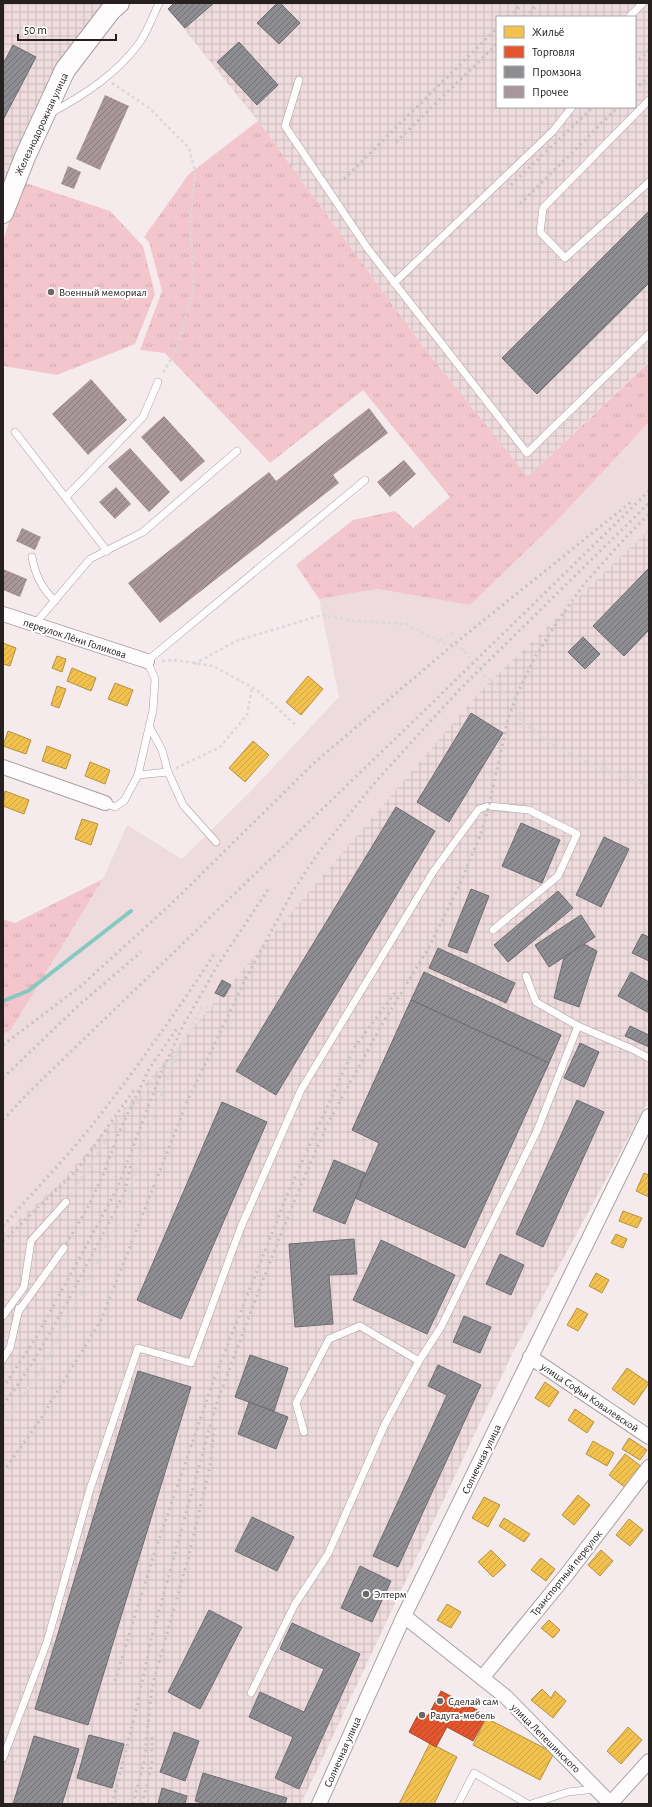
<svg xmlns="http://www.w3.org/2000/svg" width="652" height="1807" viewBox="0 0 652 1807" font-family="'Alegreya Sans',sans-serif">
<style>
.built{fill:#eedbde}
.industrial{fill:url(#industrial-grid);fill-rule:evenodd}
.grass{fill:url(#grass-tufts)}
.homes{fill:url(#homes-hatch);stroke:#b59140}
.shops{fill:url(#shops-hatch);stroke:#ab462a}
.industry{fill:url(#industry-hatch);stroke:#6e6c70}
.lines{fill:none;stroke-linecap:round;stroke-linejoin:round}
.stream{stroke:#85c9c0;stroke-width:4}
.building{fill:url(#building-hatch)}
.lane-casing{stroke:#a7a0a2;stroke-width:8}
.street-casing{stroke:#a7a0a2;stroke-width:16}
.secondary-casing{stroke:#a7a0a2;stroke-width:22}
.path{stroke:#dbd8d9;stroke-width:2.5;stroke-dasharray:3 3;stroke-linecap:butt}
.lane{stroke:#fefcfc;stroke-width:7}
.street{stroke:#fefcfc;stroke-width:14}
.secondary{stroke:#fefcfc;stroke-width:20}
.rail{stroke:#c5c1c2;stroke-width:3;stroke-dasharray:2 4;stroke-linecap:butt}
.poi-dot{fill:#6e6768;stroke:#fff;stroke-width:1.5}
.labels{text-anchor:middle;stroke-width:4;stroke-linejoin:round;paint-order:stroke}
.street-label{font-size:11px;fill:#262021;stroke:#fff}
.poi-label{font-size:11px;fill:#262021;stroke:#fff;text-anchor:start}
</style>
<defs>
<pattern id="industrial-grid" width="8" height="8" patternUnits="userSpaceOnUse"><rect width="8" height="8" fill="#eedbde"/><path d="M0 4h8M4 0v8" fill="none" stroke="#ccbcbe"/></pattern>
<pattern id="grass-tufts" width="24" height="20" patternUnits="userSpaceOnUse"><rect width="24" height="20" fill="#f3c6ce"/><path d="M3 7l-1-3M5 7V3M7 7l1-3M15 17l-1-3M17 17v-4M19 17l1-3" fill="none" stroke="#d0aab1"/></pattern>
<pattern id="homes-hatch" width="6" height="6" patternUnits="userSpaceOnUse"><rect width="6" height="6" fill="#f2c14e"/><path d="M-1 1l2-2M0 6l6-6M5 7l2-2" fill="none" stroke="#cfa644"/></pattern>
<pattern id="shops-hatch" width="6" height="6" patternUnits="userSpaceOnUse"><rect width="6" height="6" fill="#e4572e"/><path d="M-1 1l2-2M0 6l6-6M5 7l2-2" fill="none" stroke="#b94827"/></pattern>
<pattern id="industry-hatch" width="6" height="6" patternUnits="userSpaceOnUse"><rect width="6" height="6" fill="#8d8d92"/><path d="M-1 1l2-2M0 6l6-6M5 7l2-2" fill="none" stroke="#737377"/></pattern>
<pattern id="building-hatch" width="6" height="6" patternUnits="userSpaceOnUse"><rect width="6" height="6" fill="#a8969a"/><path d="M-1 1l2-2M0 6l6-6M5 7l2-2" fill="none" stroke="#897a7d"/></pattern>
</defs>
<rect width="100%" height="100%" fill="#f5ebed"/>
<path class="built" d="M649 422V530L483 688 60 1183 3 1233V1034L10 1030 103 879 127 825 182 859 249 793 339 697 319 599 377 589 470 605 553 525Z"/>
<g class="industrial">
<path d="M3 3H111L60 66 16 154 3 187Z"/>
<path d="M174 3H649V361L528 477 428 353 258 121 168 9ZM497 17H635V107H497Z"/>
<path d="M649 530V1099L514 1350 301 1804H3V1233L60 1183 483 688Z"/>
</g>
<g class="grass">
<path d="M258 121 428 353 528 477 649 362V422L553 525 470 605 377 589 319 599 296 565 353 520 395 511 413 528 450 497 363 390 270 463 165 353 140 350 162 291 149 242 144 237 189 174Z"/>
<path d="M23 182 110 211 143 246 155 294 135 344 57 375 3 366V240Z"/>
<path d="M103 879 10 1031 3 1034V919L15 923Z"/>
</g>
<g class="homes">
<path d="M3 643 16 648 10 666 3 664Z"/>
<path d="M57 656 66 659 62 672 52 668Z"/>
<path d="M72 668 96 678 91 691 67 681Z"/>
<path d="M308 676 323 689 301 715 286 702Z"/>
<path d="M115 683 133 690 127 706 108 699Z"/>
<path d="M57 686 66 689 59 708 51 705Z"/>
<path d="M8 731 31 740 26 754 3 746Z"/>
<path d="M253 741 269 755 245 782 229 768Z"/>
<path d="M47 746 71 755 66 769 42 761Z"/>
<path d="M90 762 110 770 105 784 85 776Z"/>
<path d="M5 791 29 800 24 814 3 806Z"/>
<path d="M82 819 98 824 91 845 75 839Z"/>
<path d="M644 1173 649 1175V1197L636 1191Z"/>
<path d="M623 1211 642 1218 637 1228 619 1221Z"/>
<path d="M616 1234 627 1239 623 1248 611 1243Z"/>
<path d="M596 1273 609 1280 602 1293 589 1286Z"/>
<path d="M577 1308 588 1314 578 1331 567 1325Z"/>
<path d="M627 1368 649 1383 634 1405 612 1389Z"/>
<path d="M545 1382 559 1392 549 1407 535 1398Z"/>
<path d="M575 1409 594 1422 587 1433 568 1420Z"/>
<path d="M629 1438 647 1450 640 1460 622 1449Z"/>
<path d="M593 1441 614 1453 607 1466 586 1454Z"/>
<path d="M625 1454 642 1467 626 1488 609 1475Z"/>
<path d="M578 1495 590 1505 574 1525 562 1515Z"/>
<path d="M484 1497 500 1505 488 1527 472 1518Z"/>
<path d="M504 1518 530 1534 524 1542 499 1526Z"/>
<path d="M629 1519 643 1530 630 1546 616 1535Z"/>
<path d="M491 1550 506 1565 493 1577 478 1562Z"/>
<path d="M601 1550 613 1561 600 1576 588 1565Z"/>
<path d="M541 1558 555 1569 546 1581 531 1570Z"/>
<path d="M447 1604 461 1612 451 1628 437 1620Z"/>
<path d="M549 1620 560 1630 553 1638 541 1628Z"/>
<path d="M542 1689 551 1698 555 1691 566 1701 553 1718 531 1700Z"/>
<path d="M486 1718 554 1753 540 1780 473 1745Z"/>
<path d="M628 1727 642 1740 621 1764 607 1751Z"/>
<path d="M430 1743 457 1757 434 1804H399Z"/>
</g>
<path class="shops" d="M441 1691 487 1715 473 1741 447 1727 436 1747 409 1732 420 1711 428 1716Z"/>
<g class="industry">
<path d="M174 3H214L185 28 168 9Z"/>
<path d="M277 3H280L300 23 279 44 257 23Z"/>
<path d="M239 42 278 85 257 105 217 62Z"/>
<path d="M13 45 36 57 3 120V64Z"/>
<path d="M649 211V283L537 394 502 358Z"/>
<path d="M649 568V630L624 656 593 626Z"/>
<path d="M583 637 600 654 585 669 568 652Z"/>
<path d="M471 713 503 733 449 822 417 802Z"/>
<path d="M396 807 435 831 276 1095 236 1071Z"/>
<path d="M521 823 560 840 542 883 502 866Z"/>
<path d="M604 837 629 849 601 907 576 895Z"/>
<path d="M471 889 489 896 467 953 448 946Z"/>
<path d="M558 891 573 908 508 962 494 945Z"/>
<path d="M581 915 595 937 549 967 535 945Z"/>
<path d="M642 934 649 937V961L632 953Z"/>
<path d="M584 944 597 951 579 1007 554 998 564 957Z"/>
<path d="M438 948 515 983 506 1003 429 968Z"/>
<path d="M424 972 561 1035 549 1063 411 1000Z"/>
<path d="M631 972 649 982V1013L618 996Z"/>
<path d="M222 980 231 985 224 997 215 993Z"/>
<path d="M411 1000 549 1063 465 1248 355 1198 379 1143 352 1130Z"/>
<path d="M630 1026 649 1035V1047L625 1036Z"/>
<path d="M580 1043 599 1052 584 1087 564 1078Z"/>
<path d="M577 1100 604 1112 543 1247 516 1234Z"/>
<path d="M222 1102 267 1122 181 1319 137 1300Z"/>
<path d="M334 1160 365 1173 345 1224 313 1211Z"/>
<path d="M354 1239 357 1274 329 1275 333 1324 295 1327 289 1244Z"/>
<path d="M381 1240 455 1275 427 1334 353 1300Z"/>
<path d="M500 1254 524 1265 511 1295 486 1284Z"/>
<path d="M464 1316 491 1327 480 1353 453 1342Z"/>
<path d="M250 1355 288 1368 274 1411 235 1397Z"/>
<path d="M438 1365 481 1385 398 1567 373 1556 447 1395 428 1386Z"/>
<path d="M138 1371 191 1387 88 1725 35 1709Z"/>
<path d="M249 1402 288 1417 276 1449 238 1434Z"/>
<path d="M252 1517 294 1537 277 1571 235 1551Z"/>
<path d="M360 1566 391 1581 372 1622 341 1608Z"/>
<path d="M209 1610 242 1627 200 1709 168 1692Z"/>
<path d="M292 1623 360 1654 299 1789 275 1778 293 1737 249 1717 260 1692 304 1712 324 1669 280 1649Z"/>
<path d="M174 1732 199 1741 185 1781 160 1772Z"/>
<path d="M89 1735 124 1744 112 1788 77 1778Z"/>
<path d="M34 1736 79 1749 62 1804H13Z"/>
<path d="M203 1773 287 1798 285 1804H206L195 1801Z"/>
<path d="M162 1788 187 1796 185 1804H158Z"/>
</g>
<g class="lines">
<path class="stream" d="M3 1001 28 991 131 911"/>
</g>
<g class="building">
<path d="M105 95 129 106 100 170 76 159Z"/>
<path d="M68 166 81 172 74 189 61 184Z"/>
<path d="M91 379 127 420 88 455 52 414Z"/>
<path d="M369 408 388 433 333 475 339 483 160 623 128 583 269 472 276 481Z"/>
<path d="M164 416 205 461 181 482 141 437Z"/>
<path d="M130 448 170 492 149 512 108 467Z"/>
<path d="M404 460 416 474 390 497 377 482Z"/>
<path d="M116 487 131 504 115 519 99 502Z"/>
<path d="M22 528 41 537 35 550 16 541Z"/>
<path d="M3 569 27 579 20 597 3 590Z"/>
</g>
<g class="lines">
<g class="lane-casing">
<g id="lane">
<path d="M629 17 643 3"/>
<path d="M299 80 285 126 368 249 527 453 649 334"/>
<path d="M649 100 543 208 540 232 565 258 649 182"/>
<path d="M51 113C84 95 117 74 140 42 148 30 153 16 159 3"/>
<path d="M394 283 553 131 572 107"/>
<path d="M15 432 107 551"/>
<path d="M66 497 143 417 158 382"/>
<path d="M32 557C35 575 42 589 55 601"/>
<path d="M34 625 90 559 143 532 237 451"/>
<path d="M149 726 162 750 168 772 183 805 216 842"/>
<path d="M138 775 153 710 155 679 147 661 365 480"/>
<path d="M105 803 115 807 124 801 138 775 168 772"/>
<path d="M526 976 536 1002 578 1026"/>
<path d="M18 1312 64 1248"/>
<path d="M3 1316 24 1287 31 1241 66 1202"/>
<path d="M3 1359 10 1348 19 1308"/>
<path d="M304 1432 296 1403 329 1339 360 1326 419 1361"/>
<path d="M251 1693 295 1604 328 1554 385 1424 419 1361 441 1327 537 1131 578 1026 632 1049 649 1058"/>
<path d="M3 1758 47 1642 90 1489 138 1348 191 1363 241 1227 301 1090 433 872 479 809 489 806 529 810 577 834 558 876 493 930"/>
<path d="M458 1804 474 1773 528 1804"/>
<path d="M531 1804 568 1792 596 1789"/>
</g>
</g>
<g class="street-casing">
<g id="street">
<path d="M3 614 147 661"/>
<path d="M3 767 105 803"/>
<path d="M530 1357 649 1437"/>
<path d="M404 1616 506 1697 611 1804"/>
<path d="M482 1678 567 1574 649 1467"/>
<path d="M319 1804 404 1616 649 1116"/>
<path d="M610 1804 649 1761"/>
</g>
</g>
<g class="secondary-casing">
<path id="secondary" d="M3 213 25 157 65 70 111 10 119 3"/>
</g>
<g class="path">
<path d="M112 83 149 108 189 148 195 171 190 222 194 286 177 348 162 375"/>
<path d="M440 640 455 632"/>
<path d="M162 661 176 660 213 666 257 690 297 726"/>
<path d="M194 664 236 641 322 615 356 621 406 624 444 643 454 644 462 649 485 676 518 703 520 710V720L552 744 587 763 649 785"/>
<path d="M176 768 220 747 247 715 252 687"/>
<path d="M71 1194 126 1109 137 1104 163 1065 174 1060"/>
<path d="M3 1424 46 1363 91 1273 123 1215 142 1149 178 1050 202 1007H217"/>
</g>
<use href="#lane" class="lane"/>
<use href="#street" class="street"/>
<use href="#secondary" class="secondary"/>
<g class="rail">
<path d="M509 17 523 3"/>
<path d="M525 17 539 3"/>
<path d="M635 64 649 50"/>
<path d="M635 90 649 76"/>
<path d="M396 142 497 44"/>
<path d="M344 179 497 28"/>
<path d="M511 185 593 107"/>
<path d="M520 204 618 107"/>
<path d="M3 1045 82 985 171 904 314 763 454 644 631 502"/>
<path d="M3 1078 78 1006 141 952"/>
<path d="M3 1120 29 1092 425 710 649 491"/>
<path d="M3 1226C36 1189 71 1153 101 1114 141 1062 179 1008 215 953"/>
<path d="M3 1241 77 1170 134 1090"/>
<path d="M66 1244 88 1207 103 1175 120 1130 149 1069 178 1027"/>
<path d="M3 1388 37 1336 117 1189 161 1073 183 1026 216 968 269 888"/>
<path d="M3 1405C48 1346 80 1276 115 1211L125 1191 131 1165"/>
<path d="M3 1472 40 1420 101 1320 187 1102 246 978 293 891 319 852 377 780 461 688 649 503"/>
<path d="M115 1681 152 1560 213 1382 287 1195 354 1048 397 990"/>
<path d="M112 1804 135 1715 151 1640 216 1405 259 1290 293 1204 327 1125 381 1026 428 949 459 886 480 836 489 806 507 723 517 694 535 657 561 616 585 583 626 537 649 514"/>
<path d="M133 1804 144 1762 152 1687 189 1555 210 1466 214 1428"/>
<path d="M142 1804 152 1764V1735"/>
</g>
</g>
<g class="poi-dot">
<circle cx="51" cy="292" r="4"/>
<circle cx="366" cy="1594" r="4"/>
<circle cx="440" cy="1701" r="4"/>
<circle cx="422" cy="1715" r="4"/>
</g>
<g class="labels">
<g class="street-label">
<text transform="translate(41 124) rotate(-65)" y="4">Железнодорожная улица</text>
<text transform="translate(75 638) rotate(18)" y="4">переулок Лёни Голикова</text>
<text transform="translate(590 1397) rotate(34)" y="4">улица Софьи Ковалевской</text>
<text transform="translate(481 1459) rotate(-64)" y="4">Солнечная улица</text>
<text transform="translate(566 1573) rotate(-51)" y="4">Транспортный переулок</text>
<text transform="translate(546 1738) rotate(45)" y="4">улица Лепешинского</text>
<text transform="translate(342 1752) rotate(-66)" y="4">Солнечная улица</text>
</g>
<g class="poi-label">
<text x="59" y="296">Военный мемориал</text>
<text x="374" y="1598">Элтерм</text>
<text x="448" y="1705">Сделай сам</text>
<text x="430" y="1719">Радуга-мебель</text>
</g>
</g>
<rect width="652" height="1807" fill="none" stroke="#262021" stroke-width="8"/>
<rect x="496" y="16" width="140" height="92" fill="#ffffff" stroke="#a8a6a6"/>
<rect x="504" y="26" width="20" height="12" fill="#f2c14e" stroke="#a8a6a6"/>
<text x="532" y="36" font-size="12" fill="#262021">Жильё</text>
<rect x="504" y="46" width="20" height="12" fill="#e4572e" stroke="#a8a6a6"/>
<text x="532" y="56" font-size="12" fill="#262021">Торговля</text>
<rect x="504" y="66" width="20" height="12" fill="#8d8d92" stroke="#a8a6a6"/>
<text x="532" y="76" font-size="12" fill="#262021">Промзона</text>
<rect x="504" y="86" width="20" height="12" fill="#a8969a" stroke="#a8a6a6"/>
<text x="532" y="96" font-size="12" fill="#262021">Прочее</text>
<path d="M18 34v6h98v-6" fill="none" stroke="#262021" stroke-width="2"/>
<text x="24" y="34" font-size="12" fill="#262021" stroke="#ffffff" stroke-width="3" paint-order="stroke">50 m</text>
</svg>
